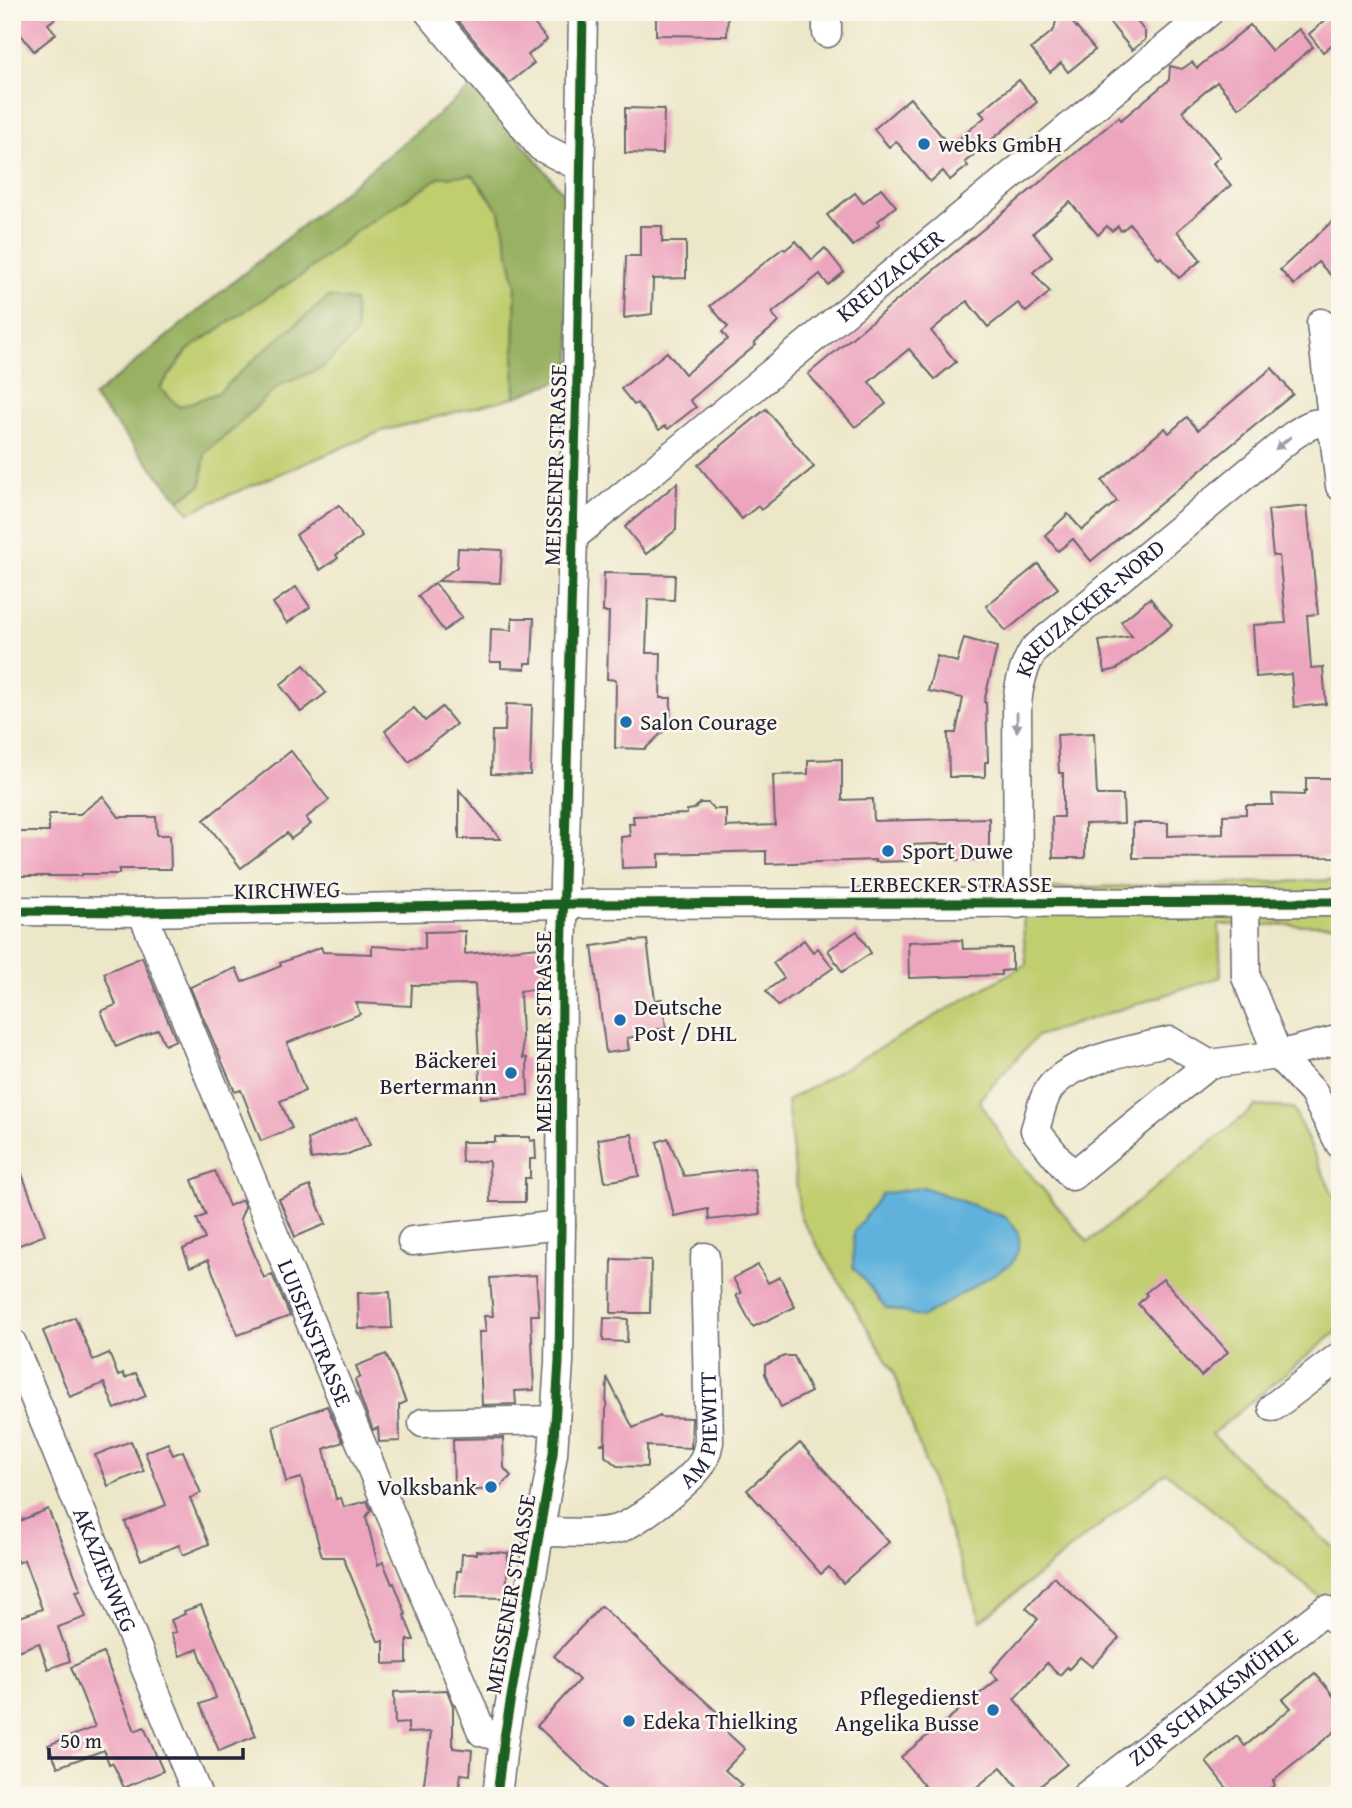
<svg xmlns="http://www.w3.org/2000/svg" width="1352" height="1808" viewBox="0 0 1352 1808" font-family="'Gentium Book Plus',serif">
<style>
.green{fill:#c1ce70;stroke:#727856;stroke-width:2}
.forest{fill:#98b162;stroke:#5d6a4e;stroke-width:2}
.water{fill:#61b2dc;stroke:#426a8c;stroke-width:2}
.building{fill:#eda4be}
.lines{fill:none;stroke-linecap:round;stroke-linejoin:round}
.minor-casing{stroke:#69676d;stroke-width:31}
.minor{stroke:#fff;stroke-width:28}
.cycleway-casing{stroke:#fbf7ec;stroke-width:13}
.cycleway{stroke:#1b5e20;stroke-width:9}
.oneway{fill:#9c9ca7}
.poi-dot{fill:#1f6fb2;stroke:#fbf7ec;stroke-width:2.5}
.labels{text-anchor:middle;stroke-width:5;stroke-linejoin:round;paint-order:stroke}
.poi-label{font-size:23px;fill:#22223b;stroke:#fbf7ec;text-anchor:start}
.street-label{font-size:23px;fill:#22223b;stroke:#fbf7ec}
</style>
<rect width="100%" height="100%" fill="#fbf7ec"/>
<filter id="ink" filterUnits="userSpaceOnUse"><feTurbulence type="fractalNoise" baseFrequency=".0143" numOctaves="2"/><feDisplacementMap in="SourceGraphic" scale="14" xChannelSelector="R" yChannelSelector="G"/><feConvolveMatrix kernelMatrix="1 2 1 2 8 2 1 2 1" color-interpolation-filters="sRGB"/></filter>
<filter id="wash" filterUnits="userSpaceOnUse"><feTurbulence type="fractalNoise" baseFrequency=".00686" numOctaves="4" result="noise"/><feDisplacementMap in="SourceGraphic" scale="28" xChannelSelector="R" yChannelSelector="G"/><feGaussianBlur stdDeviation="1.57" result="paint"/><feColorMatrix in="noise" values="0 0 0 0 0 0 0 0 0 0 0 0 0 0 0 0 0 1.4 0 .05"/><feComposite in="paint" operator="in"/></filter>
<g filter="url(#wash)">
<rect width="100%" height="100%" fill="#ede7c9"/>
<g class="green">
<path d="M473 175 500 212 516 286 514 350 515 397 382 431 189 512 179 500 201 485 205 452 230 432 278 386 322 368 357 333 329 297 267 348 218 393 179 407 160 388 188 350 257 303 305 273 359 229 440 177Z"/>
<path d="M1340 880V925H1219L1221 977 1037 1036 979 1100 1011 1152 1088 1242 1256 1106 1293 1108 1340 1210V1329L1212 1434 1340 1554V1616L1323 1600 1166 1472 981 1621 892 1369 800 1217 787 1101 1026 964 1023 926 1027 889Z"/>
</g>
<path class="forest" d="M475 84 572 204 571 376 515 397 514 350 516 286 500 212 473 175 440 177 359 229 305 273 257 303 188 350 160 388 179 407 218 393 267 348 329 297 354 301 357 333 322 368 278 386 230 432 205 452 201 485 179 500 93 397Z"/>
<path class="water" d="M923 1187 1005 1217C1022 1231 1024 1245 1011 1264L923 1317 886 1308 853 1267 854 1232 882 1194Z"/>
<g id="blocks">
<g class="building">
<path d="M12 12H63L48 24 56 34 34 51 12 24Z"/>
<path d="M451 12H525L547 40 528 55 534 63 509 83Z"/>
<path d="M656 12H728L727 36 656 35Z"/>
<path d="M1058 12H1064L1095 50 1068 72 1061 63 1050 72 1031 49 1054 30Z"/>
<path d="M1101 12H1130L1145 32V40L1132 50Z"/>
<path d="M1335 12H1340V38L1323 52 1309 34Z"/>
<path d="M1250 25 1272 51 1299 29 1313 47 1239 108 1217 82 1182 111 1220 157 1213 163 1231 185 1177 231 1201 260 1179 278 1161 257 1159 259 1130 224 1121 231 1118 226 1112 231 1107 226 1098 235 1070 202 1033 233 1052 256 1033 272 1050 292 1026 312 1018 303 988 327 967 301 931 331 956 362 935 379 909 349 869 382 886 404 855 427 808 374 1108 126 1119 117 1121 120 1169 80 1170 66 1182 69 1192 62 1197 68Z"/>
<path d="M1019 80 1037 102 965 162 968 166 950 180 943 171 930 182 896 141 889 147 874 129 910 98 950 146 985 117 980 112Z"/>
<path d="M625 108 664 109 663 154 625 153Z"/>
<path d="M881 188 896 206 878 221 880 224 853 246 827 215 855 193 863 203Z"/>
<path d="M1340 214V285L1318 262 1294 285 1280 270Z"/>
<path d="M640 226H662V242H686V278L653 279 652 314 624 318 626 256H640Z"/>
<path d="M796 241 812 260 825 248 844 272 828 285 820 274 772 313 779 322 754 343 756 345 690 400 696 407 668 429 665 426 659 430 637 403 634 405 621 389 667 352 685 374 728 339 722 332 728 327 710 306 783 248 785 250Z"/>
<path d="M1272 368 1293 394 1091 561 1073 539 1058 551 1045 535 1068 514 1082 530 1117 501 1102 481 1165 428 1169 433 1187 417 1198 430Z"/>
<path d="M766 409 814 467 761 510 758 506 742 519 698 465Z"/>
<path d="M677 483 676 530 646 554 625 527Z"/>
<path d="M339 505 362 537 336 555 338 558 320 570 296 535Z"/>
<path d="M1307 506 1318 614 1307 615 1311 668 1323 667 1326 704 1294 707 1291 674 1256 677 1253 625 1286 623 1279 556H1273L1268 510Z"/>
<path d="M458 548 502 550 500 583 438 581 457 567Z"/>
<path d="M1038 564 1058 588 1006 631 986 606Z"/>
<path d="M604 573 675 575 674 600 648 599 646 653H661L660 698H671L670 725 645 749 615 748 616 680 607 679 609 612H603Z"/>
<path d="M435 583 462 617 444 631 418 596Z"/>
<path d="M296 587 310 607 287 623 273 603Z"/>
<path d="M1150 598 1172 625 1117 669 1105 672 1099 641 1132 636 1121 622Z"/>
<path d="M512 618H534L532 663H525V669L501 668V662H490L491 629 512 630Z"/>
<path d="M964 638 997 647 984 702 986 703 988 762H985V777H949L948 733H956L963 698 928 691 937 656 957 662Z"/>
<path d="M304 665 326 693 301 712 280 685Z"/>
<path d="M506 704 532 705 530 775 491 774 492 731H505Z"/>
<path d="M442 707 456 724 409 762 385 731 414 708 425 721Z"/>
<path d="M1094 733 1097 795H1123L1124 823 1085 824V858H1053L1052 817H1063V773H1059L1057 735Z"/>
<path d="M291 751 329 800 306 818 311 824 291 839 287 833 241 868 204 820Z"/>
<path d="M842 759V800L873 799 874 821 989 818V859L956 860 955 844H935L907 845 908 861 875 862V860L766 864V851L659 854V867L622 868 621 837 630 836 629 824H634L633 816 687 814V810L694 809 700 803H708L714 809H726V827L775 825 773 775 808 774V760Z"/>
<path d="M1306 778H1336L1337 857 1133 858V823H1168V836L1223 834V815L1246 814V805H1273L1272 794 1304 795V792H1306Z"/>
<path d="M459 790 501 839H459Z"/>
<path d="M103 796 119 817H156L157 835H170L171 869H119V874H81V876H15V832H49V814H80Z"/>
<path d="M465 931V954L539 947 543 989 520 991 523 1058H527L528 1095 481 1098 475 984 412 985 411 1006 356 1003 360 1014 287 1043 305 1091 280 1101 292 1128 261 1141 241 1090 235 1092 190 987 236 968 242 982 281 966 280 963 321 947 323 952 372 954V946L425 949V932Z"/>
<path d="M857 931 871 953 842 972 828 950Z"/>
<path d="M634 940V941L647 940 655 1000 662 999 666 1028 646 1031V1035L627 1038 629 1050 606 1053 592 946Z"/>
<path d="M804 940 813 952 818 948 833 968 778 1006 766 991 784 978 773 963Z"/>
<path d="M962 940 963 949 1012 948V970L1001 971V975L909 978 908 942Z"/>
<path d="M142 957 176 1040 165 1045 158 1029 116 1047 101 1011 116 1005 104 973Z"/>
<path d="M357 1117 370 1145 348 1154 311 1159 308 1139Z"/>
<path d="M632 1134 639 1176 605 1182 598 1139Z"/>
<path d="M495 1137H530V1141L535 1140 536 1159H530V1178H525V1202H490L489 1161 462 1162 461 1142H495Z"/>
<path d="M668 1138 684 1176 754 1168 760 1214 709 1220 708 1209 674 1216 657 1142Z"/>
<path d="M14 1153 45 1235 12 1248V1154Z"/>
<path d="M215 1171 229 1206 242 1200 245 1207 240 1219 264 1278 272 1274 290 1316 238 1335 208 1260 190 1267 183 1249 205 1239 197 1219 206 1215 192 1180Z"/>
<path d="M310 1186 326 1224 295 1237 279 1199Z"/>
<path d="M612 1259 651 1260 650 1313H611Z"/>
<path d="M758 1265 768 1283 780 1277 795 1307 753 1327 736 1295 741 1293 733 1278Z"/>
<path d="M536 1275 539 1315H531L534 1390 515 1391 516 1404 482 1405 479 1332H486L484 1316H493L490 1278Z"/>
<path d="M1163 1279 1228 1352 1201 1376 1138 1304 1147 1295 1145 1293Z"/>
<path d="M390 1292 392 1328 359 1329 358 1293Z"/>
<path d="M75 1317 93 1360 109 1353 118 1376 123 1373 125 1378 136 1373 146 1396 115 1409 104 1383 70 1397 43 1331Z"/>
<path d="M604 1318 628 1319 627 1342 603 1341Z"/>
<path d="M386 1354 406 1402 399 1405 400 1441 379 1442 378 1428 373 1430 359 1394H360L355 1380 360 1377 356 1366Z"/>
<path d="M785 1356H794L811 1392 781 1407 765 1374V1365Z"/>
<path d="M607 1377 633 1428 660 1416V1417L692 1418 691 1448 647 1446V1467L617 1466 605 1456V1444H600L605 1442Z"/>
<path d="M327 1406 343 1442 324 1449 336 1499 341 1498 344 1507 367 1501 371 1510 366 1517 378 1565 383 1562 392 1584 394 1583 406 1614 404 1615 414 1640H407V1663L384 1664V1641H378L343 1557H322L301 1478 286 1482 273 1426Z"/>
<path d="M503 1438 504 1468 511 1476 498 1489 454 1491 453 1439Z"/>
<path d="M131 1441 144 1471 108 1486 95 1455Z"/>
<path d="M168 1443 173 1455 183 1451 201 1493 190 1498 209 1544 183 1555 179 1545 141 1560 125 1522 166 1505 145 1452Z"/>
<path d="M800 1443 889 1542 843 1583 829 1567 821 1574 747 1490Z"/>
<path d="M48 1509 81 1590 76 1591 86 1617 58 1627 70 1661 48 1669 39 1643 12 1653V1620L42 1609 24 1560 18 1563 12 1550V1524Z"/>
<path d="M476 1551 508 1553 506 1598 455 1597 457 1571H461L462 1554H476Z"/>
<path d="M1054 1577 1119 1638 1092 1667 1080 1657 1069 1669 1067 1667 1060 1675 1047 1663 1014 1699 1067 1764 1028 1796H1025L1001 1767 966 1796H932L901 1757 998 1679 990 1672 1038 1619 1026 1608Z"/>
<path d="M201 1605 256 1736 219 1751 200 1704 216 1698 198 1649 180 1656 171 1634 176 1632 171 1620 185 1614 184 1611Z"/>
<path d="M601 1606 727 1721 721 1727 745 1749 725 1770 742 1785 732 1796H612L537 1726 579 1680 554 1656Z"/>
<path d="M103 1653 135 1731 144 1727 163 1771 124 1788 115 1768 112 1763 109 1764 104 1750 58 1767 48 1745 95 1727 71 1667Z"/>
<path d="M1315 1673 1340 1704V1727L1273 1781 1275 1785 1262 1796H1233L1206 1762 1237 1736 1245 1746 1291 1708 1283 1699Z"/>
<path d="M447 1690 453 1706V1748L472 1750 470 1775 461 1774 458 1794 423 1790 431 1732 408 1733V1723L395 1724 394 1692Z"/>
</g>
</g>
</g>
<g filter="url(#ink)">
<use href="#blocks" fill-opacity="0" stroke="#69676d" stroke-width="2"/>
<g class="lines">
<g class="minor-casing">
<g id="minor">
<path d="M429 12 541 147 580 167"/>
<path d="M827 33V12"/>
<path d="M1321 323 1340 486"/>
<path id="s1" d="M573 537 1209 12"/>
<path d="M1245 902 1246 977 1278 1055 1313 1092 1340 1144"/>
<path id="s2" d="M1018 904 1017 703C1019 684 1024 665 1034 649L1291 437C1310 424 1324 413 1336 440"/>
<path d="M12 911 142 912 563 904 1340 902"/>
<path id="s3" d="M142 912 291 1276 482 1732 504 1738"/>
<path d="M1209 1064 1170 1041C1137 1049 1063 1061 1047 1093 1041 1104 1039 1118 1035 1130L1072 1176 1209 1064 1278 1055 1340 1039"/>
<path d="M412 1241 561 1225"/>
<path id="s4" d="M12 1343 198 1796"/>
<path d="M1273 1407 1340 1356"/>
<path d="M423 1423 555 1420"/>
<path id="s5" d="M541 1532C565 1532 592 1535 617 1529 634 1525 683 1486 696 1471 704 1463 707 1453 709 1442L705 1257"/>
<path d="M497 1796 504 1738 553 1454 559 1362 561 1225 562 962 577 380 583 12"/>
<path id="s6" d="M1086 1796 1325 1610 1340 1624"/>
</g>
</g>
<use href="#minor" class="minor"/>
<g class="cycleway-casing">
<g id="cycleway">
<path d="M12 911 142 912 563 904 1340 902"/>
<path d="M497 1796 504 1738 553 1454 559 1362 561 1225 562 962 577 380 583 12"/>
</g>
</g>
<use href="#cycleway" class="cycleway"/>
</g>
<defs><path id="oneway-solid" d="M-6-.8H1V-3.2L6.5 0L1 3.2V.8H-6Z" transform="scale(1.75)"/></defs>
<g class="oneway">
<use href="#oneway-solid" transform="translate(1283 443) rotate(141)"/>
<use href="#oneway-solid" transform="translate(1017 722) rotate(90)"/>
</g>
</g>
<g class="poi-dot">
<circle cx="924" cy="144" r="7"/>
<circle cx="626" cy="722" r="7"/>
<circle cx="888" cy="851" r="7"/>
<circle cx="620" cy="1020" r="7"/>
<circle cx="511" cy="1073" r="7"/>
<circle cx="491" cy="1487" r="7"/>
<circle cx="993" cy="1710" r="7"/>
<circle cx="629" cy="1721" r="7"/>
</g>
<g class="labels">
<g class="poi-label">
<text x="938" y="152">webks GmbH</text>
<text x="640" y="730">Salon Courage</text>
<text x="902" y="859">Sport Duwe</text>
<text x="634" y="1015">Deutsche<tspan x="634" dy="26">Post / DHL</tspan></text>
<text x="497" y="1068" text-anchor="end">Bäckerei<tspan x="497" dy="26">Bertermann</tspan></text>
<text x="477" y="1495" text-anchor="end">Volksbank</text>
<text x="979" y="1705" text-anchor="end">Pflegedienst<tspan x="979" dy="26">Angelika Busse</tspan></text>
<text x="643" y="1729">Edeka Thielking</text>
</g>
<g class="street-label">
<text dy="8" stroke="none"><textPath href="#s1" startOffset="411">KREUZACKER</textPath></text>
<text transform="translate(555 465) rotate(-88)" y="8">MEISSENER STRASSE</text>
<text dy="8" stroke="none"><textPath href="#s2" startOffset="326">KREUZACKER-NORD</textPath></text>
<text x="951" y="892">LERBECKER STRASSE</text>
<text transform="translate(287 890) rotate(-1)" y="8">KIRCHWEG</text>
<text transform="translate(543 1032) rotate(-90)" y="8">MEISSENER STRASSE</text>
<text dy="8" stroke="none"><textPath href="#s3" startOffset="455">LUISENSTRASSE</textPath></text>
<text dy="8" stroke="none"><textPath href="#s5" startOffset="217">AM PIEWITT</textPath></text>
<text dy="8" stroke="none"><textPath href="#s4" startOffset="245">AKAZIENWEG</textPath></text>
<text transform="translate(510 1594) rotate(-80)" y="8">MEISSENER STRASSE</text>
<text dy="8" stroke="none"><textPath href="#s6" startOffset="161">ZUR SCHALKSMÜHLE</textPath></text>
</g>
</g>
<rect width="1352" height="1808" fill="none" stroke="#fbf7ec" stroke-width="42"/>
<path d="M49 1748v10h194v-10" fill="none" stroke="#22223b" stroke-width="3.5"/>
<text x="60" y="1748" font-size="21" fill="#22223b" stroke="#fbf7ec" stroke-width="5" paint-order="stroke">50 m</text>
</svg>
